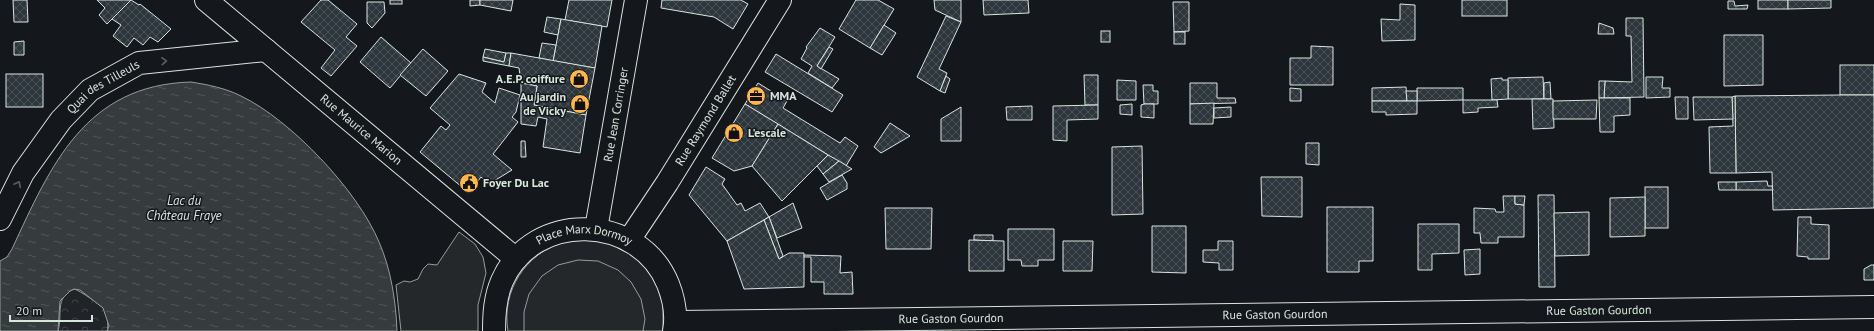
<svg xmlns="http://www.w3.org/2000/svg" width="1874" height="331" viewBox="0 0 1874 331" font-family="'PT Sans',sans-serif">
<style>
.grass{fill:#202428;stroke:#939e99}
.forest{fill:url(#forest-crowns);stroke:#939e99}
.parking{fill:#24282b;stroke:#939e99}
.water{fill:url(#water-ripples);stroke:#939e99}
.building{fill:url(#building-cross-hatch);stroke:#d8e6dc}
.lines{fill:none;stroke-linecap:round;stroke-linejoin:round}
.street-casing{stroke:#d8e6dc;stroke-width:24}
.street{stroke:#14181c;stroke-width:22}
.oneway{stroke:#59605f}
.labels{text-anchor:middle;stroke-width:3;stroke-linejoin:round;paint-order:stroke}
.poi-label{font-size:12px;font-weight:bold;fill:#d8e6dc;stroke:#14181c;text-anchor:start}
.street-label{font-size:12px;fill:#d8e6dc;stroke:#14181c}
.water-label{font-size:13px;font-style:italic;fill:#d8e6dc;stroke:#14181c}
</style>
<defs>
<pattern id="forest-crowns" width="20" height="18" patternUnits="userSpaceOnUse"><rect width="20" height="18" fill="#202428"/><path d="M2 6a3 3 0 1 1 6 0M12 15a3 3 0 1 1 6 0" fill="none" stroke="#404447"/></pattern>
<pattern id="water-ripples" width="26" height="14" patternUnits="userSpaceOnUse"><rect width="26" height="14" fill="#363b3e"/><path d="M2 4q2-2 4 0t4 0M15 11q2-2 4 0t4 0" fill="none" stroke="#525759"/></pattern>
<pattern id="building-cross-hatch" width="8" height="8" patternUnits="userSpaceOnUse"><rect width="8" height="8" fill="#2c363c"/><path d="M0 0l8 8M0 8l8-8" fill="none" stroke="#4a5358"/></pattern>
</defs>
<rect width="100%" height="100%" fill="#14181c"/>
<path class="grass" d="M592 238 618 245 639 259 655 280 663 305V331H508C501 290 526 254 564 241 573 238 583 239 592 238Z"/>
<path class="forest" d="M74 289C79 290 101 305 104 309 107 314 109 325 107 331H58C63 314 54 298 74 289Z"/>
<g class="parking">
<path d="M459 232 475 244 483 257 486 273 478 305V331H401L396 285 404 281 410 282 418 279 423 269 428 264 437 265Z"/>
<path d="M578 260 598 261 618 270 631 282 641 299 645 319 643 331H524V312L529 294 542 276 558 265Z"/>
</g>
<path class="water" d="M191 82C209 85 225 88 241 96 291 120 358 191 379 242 391 269 396 302 397 331H107L109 326 103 308 80 290 74 289 70 291 60 301 58 331H0V261L7 257 12 249C51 165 85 85 191 82Z"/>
<g class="building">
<path d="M13 0H27L28 22H14Z"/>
<path d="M97 0H131L107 24 99 15 105 8Z"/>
<path d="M131 0 139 5 140 4 171 29 158 42 150 37 143 45 134 38 127 47 113 36 121 25 112 19Z"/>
<path d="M321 0H328L357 24 346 37 357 46 331 76 321 68 335 50 301 22Z"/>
<rect x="390" y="0" width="12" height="4"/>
<path d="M470 0H480V5L470 6Z"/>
<path d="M480 0H513L511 11 480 5Z"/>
<path d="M569 0H612L607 27 565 20Z"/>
<path d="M662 0H741L748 4 733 29 714 17 661 8Z"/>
<path d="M856 0H878L894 9 870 48 839 29Z"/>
<path d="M934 0H961V22L935 10Z"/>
<path d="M983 0H1028L1029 13 984 15Z"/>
<rect x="1462" y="0" width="45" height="16"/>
<rect x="1758" y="0" width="30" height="9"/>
<path d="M1788 0H1831V8L1788 9Z"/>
<path d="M1728 1H1734L1735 6 1748 5 1747 9H1728Z"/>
<path d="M367 2H384L385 13 372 28 367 23Z"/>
<path d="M1173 2H1189V31L1174 32Z"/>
<path d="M1400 4 1415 5V40L1382 41 1381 19 1400 20Z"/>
<path d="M946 16 961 22 939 69 947 73 940 91 917 77Z"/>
<path d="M547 17 561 19 558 35 544 32Z"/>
<path d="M1626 18H1643L1644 97 1604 98 1605 81 1632 82 1631 36H1626Z"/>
<path d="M561 19 602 26 595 68 553 61Z"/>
<path d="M1599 23 1613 28 1614 34H1598Z"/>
<path d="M884 25 896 33 882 55 870 48Z"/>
<path d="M820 28 835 37 817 66 839 79 832 88 808 73 812 66 801 59 807 48 806 47Z"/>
<rect x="1101" y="31" width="9" height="11"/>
<rect x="1174" y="32" width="11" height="12"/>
<path d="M1724 35H1763V85L1724 86Z"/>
<path d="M381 37 411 63 390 88 360 62Z"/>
<path d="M24 41V55H14V42Z"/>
<path d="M542 43 556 45 553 61 539 58Z"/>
<path d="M1311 46 1333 47V85H1290V58H1311Z"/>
<path d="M829 47 833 49 821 69 817 66Z"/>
<path d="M423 49 448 71 426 96 400 75Z"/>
<path d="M485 49 506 53 504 62 483 57Z"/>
<path d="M506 53H511L509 66 483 61V57L504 62Z"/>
<path d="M511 53 595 68 586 115 534 105 537 86 521 83 519 68 509 66Z"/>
<path d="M776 54 843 95 832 112 765 72Z"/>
<rect x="1840" y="65" width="34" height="30"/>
<rect x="6" y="74" width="37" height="33"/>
<path d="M459 74 486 83 482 92 495 103 499 88 520 95 516 112 512 117 518 122 493 154 512 170 489 184 481 177 469 193 420 152 441 126 446 130 450 125 430 108Z"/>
<path d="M1084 75H1098V105H1085Z"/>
<path d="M946 76 950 79 945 93 940 91Z"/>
<path d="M1543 77 1544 99H1508V78Z"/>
<path d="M1646 77H1663L1662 88H1670V97L1646 98Z"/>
<path d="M1502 78V80H1508V99L1492 100 1491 79Z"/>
<path d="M1117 80 1136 81V100H1117Z"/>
<path d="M1599 81H1605L1604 98H1599Z"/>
<path d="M1550 82 1551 99H1544V83Z"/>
<path d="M521 83 537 86 534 105 586 115 580 153 543 147 547 119 538 117 536 126 521 124Z"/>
<path d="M758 83 787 101 783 108 840 143 845 137 858 146 846 166 745 104Z"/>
<path d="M1190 83H1217V98H1235L1236 103 1190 104Z"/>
<path d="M1143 85H1153V91H1158V104H1144Z"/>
<path d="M1406 87 1407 101H1372V88Z"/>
<path d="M1290 88 1301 89V101H1290Z"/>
<path d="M1417 88H1463V100L1417 101Z"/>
<path d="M1406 91H1417V101H1407Z"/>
<path d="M1840 95H1874V208L1773 210 1772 172 1736 173 1735 96Z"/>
<path d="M1735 96 1736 173H1710L1709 127 1733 126 1732 97Z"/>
<path d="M1675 97H1688V119H1676Z"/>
<path d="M1693 97H1732L1733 119 1694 120Z"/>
<path d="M1599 98H1630V115L1614 116V132H1600Z"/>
<path d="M1532 99H1553L1554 128 1533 129Z"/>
<path d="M1463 100H1497L1498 107 1478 108V112L1463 113Z"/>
<path d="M1597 100 1596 119H1553V101Z"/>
<path d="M1372 101H1417V114L1386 115V112H1372Z"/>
<path d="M1214 103 1213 124H1190V104Z"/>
<path d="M745 104 778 124 752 166 734 171 712 158Z"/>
<path d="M1132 104V115L1120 114V105Z"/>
<path d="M1144 104H1154V118L1141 117V105Z"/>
<path d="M1098 105V119L1067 120V141L1053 140V106Z"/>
<path d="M1032 106V120H1007L1006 107Z"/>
<path d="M961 107V141H941V119Z"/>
<path d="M1231 107V117L1214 118V108Z"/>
<path d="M890 123 910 136 881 153 874 147Z"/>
<path d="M778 124 828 155 782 201 752 166Z"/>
<path d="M521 141H525L526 157H521Z"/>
<path d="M1306 143H1319V165L1306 164Z"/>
<path d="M1142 146 1143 214 1112 215V147Z"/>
<path d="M828 155 839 161 823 174 817 166Z"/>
<path d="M839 161 852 169 829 182 823 174Z"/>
<path d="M706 167 725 179 722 184 737 205 741 203 745 211 760 203 769 217 727 241 689 195Z"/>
<path d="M842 175 847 183V189L827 200 820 188Z"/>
<path d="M1261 177H1302V217L1262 216Z"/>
<path d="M1767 181 1768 186H1772L1773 190H1736V182Z"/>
<path d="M1718 182H1736V190H1719Z"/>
<rect x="1645" y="187" width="23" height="41"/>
<path d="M1538 195H1554L1555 287H1539Z"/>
<path d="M1503 196H1515V204L1524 205V237H1498V243H1481L1480 233H1474V208L1495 209 1496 212H1504Z"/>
<path d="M1515 196H1525L1524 205 1515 204Z"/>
<path d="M1645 197V236L1610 237V198Z"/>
<path d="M793 203 802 228 777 238 769 217Z"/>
<path d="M1327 207H1373V261H1359V272H1327Z"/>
<path d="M885 208H932L931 249H886Z"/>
<path d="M1589 212V255L1555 256 1554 213Z"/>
<path d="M769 217 783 256 779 259 764 220Z"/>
<path d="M1798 217H1811V224L1829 225V259H1808V257L1797 256Z"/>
<path d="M764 220 779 259 789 253H804V287L744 289 727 241Z"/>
<path d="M1418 224H1459V253L1432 254V270H1418Z"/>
<path d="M1152 226H1186V273L1152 272Z"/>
<path d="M1008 229H1054V260H1038V266H1022L1021 260H1008Z"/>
<path d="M974 235H993V241L974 240Z"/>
<path d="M969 240 1004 241V271H969Z"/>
<path d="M1063 241H1093L1092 271H1063Z"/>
<path d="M1218 241H1233V270H1219V263L1203 262V250H1218Z"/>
<path d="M1480 249V274L1465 275 1464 250Z"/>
<path d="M804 255 841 256 840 273 852 272 853 294H824V282H811V257H804Z"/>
<path d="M1871 265H1874V280H1864V269Z"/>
</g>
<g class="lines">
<g class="street-casing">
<g id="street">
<path id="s1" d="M206 0 516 259"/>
<path id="s2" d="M0 219 23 173 61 120 90 90 139 63 266 50"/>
<path id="s3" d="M596 229 636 0"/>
<path id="s4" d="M629 240 667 183 780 0"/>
<path id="s5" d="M676 322 1874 307"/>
<path id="s6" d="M494 331C494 313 495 297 502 281 533 210 639 213 668 284 674 299 677 315 674 331"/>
</g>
</g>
<use href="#street" class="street"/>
</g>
<defs><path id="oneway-chevron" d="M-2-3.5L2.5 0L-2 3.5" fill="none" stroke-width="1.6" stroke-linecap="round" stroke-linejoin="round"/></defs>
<g class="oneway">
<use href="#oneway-chevron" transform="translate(164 61) rotate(-4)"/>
<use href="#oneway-chevron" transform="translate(18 184) rotate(-63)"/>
</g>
<defs>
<g id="shop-disc" transform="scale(1)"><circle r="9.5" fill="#ffb74d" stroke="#14181c"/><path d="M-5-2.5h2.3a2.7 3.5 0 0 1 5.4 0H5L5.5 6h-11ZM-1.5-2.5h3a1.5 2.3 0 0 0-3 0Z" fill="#111"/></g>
<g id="office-disc" transform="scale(1)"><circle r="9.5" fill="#ffb74d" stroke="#14181c"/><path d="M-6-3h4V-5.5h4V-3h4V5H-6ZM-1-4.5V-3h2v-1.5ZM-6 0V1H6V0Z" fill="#111"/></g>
<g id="civic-disc" transform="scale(1)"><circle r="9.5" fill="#ffb74d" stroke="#14181c"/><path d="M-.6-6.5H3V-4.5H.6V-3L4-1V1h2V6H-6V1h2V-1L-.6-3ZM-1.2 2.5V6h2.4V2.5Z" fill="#111"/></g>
</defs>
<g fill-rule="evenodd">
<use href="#shop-disc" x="579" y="79"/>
<use href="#office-disc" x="756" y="96"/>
<use href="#shop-disc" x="580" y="104"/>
<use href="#shop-disc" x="734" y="133"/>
<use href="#civic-disc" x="469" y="183"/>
</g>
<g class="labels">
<g class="poi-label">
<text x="565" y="83" text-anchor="end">A.E.P. coiffure</text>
<text x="770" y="100">MMA</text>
<text x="566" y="101" text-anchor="end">Au jardin<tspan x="566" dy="14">de Vicky</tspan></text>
<text x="748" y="137">L'escale</text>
<text x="483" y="187">Foyer Du Lac</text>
</g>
<g class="street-label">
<text dy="4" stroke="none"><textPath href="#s2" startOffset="171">Quai des Tilleuls</textPath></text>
<text dy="4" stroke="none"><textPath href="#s3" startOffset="116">Rue Jean Corringer</textPath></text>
<text dy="4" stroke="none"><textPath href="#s4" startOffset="142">Rue Raymond Ballet</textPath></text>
<text dy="4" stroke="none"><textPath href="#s1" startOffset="202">Rue Maurice Marion</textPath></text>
<text dy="4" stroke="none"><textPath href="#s6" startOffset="154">Place Marx Dormoy</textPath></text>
<text dy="4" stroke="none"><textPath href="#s5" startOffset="923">Rue Gaston Gourdon</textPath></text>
<text dy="4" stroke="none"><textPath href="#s5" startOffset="599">Rue Gaston Gourdon</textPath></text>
<text dy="4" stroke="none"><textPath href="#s5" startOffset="275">Rue Gaston Gourdon</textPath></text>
</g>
<g class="water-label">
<text x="184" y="205">Lac du<tspan x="184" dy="15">Château Fraye</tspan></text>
</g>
</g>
<path d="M10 315v6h82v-6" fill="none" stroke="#d8e6dc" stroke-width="2"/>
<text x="16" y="315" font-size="12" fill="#d8e6dc" stroke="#14181c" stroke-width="3" paint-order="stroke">20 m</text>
</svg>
